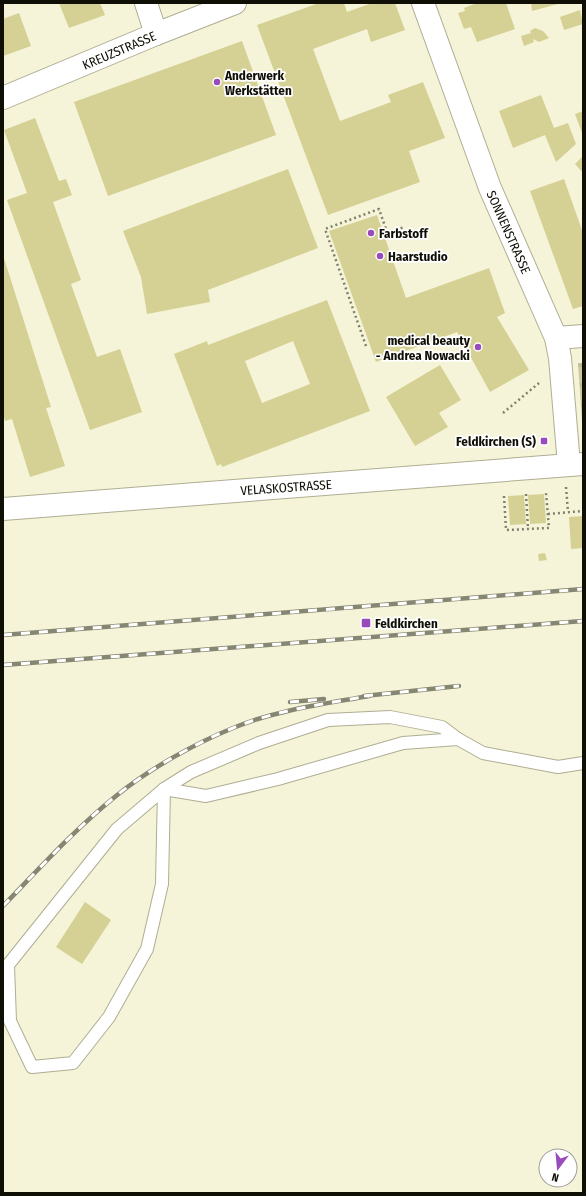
<svg xmlns="http://www.w3.org/2000/svg" width="586" height="1196" viewBox="0 0 586 1196" font-family="'Fira Sans Condensed',sans-serif">
<style>
.grass{fill:url(#grass-tufts)}
.building{fill:#d5d093;fill-rule:evenodd}
.lines{fill:none;stroke-linecap:round;stroke-linejoin:round}
.service-casing{stroke:#afad93;stroke-width:14}
.minor-casing{stroke:#afad93;stroke-width:24}
.path{stroke:#81806e;stroke-width:2.5;stroke-dasharray:2 3;stroke-linecap:butt}
.service{stroke:#fff;stroke-width:12}
.minor{stroke:#fff;stroke-width:22}
.rail-casing{stroke:#878673;stroke-width:4.5}
.rail{stroke:#fff;stroke-width:3;stroke-dasharray:9;stroke-linecap:butt}
.poi-dot{fill:#994bbb;stroke:#fff;stroke-width:1.5}
.labels{text-anchor:middle;stroke-width:3.5;stroke-linejoin:round;paint-order:stroke}
.street-label{font-size:13px;fill:#100f06;stroke:#fff}
.poi-label{font-size:13px;font-weight:bold;fill:#100f06;stroke:#fff;text-anchor:start}
</style>
<defs>
<pattern id="grass-tufts" width="24" height="20" patternUnits="userSpaceOnUse"><rect width="24" height="20" fill="#cbc89e"/><path d="M3 7l-1-3M5 7V3M7 7l1-3M15 17l-1-3M17 17v-4M19 17l1-3" fill="none" stroke="#adab87"/></pattern>
</defs>
<rect width="100%" height="100%" fill="#f5f4d8"/>
<path class="grass" d="M578 363H583V436Z"/>
<g class="building">
<path d="M59 3H100L105 15 69 28Z"/>
<path d="M319 3H344L347 12 372 3H395L405 30 371 42 367 29 313 49 340 121 391 102 388 95 423 82 445 138 409 151 420 182 328 215 257 25Z"/>
<path d="M477 3H506L515 29 477 42 471 27 464 29 458 13 465 11 464 8Z"/>
<path d="M531 3H558V4L532 11Z"/>
<path d="M580 10 583 24 564 30 560 17Z"/>
<path d="M19 13 31 46 3 56V19Z"/>
<path d="M535 28 543 31 549 38 539 42 533 39 534 42 524 46 521 36 531 33 530 31Z"/>
<path d="M242 41 276 135 108 196 74 102Z"/>
<path d="M541 95 554 128 568 123 576 144 556 162 545 135 513 148 499 111Z"/>
<path d="M583 111V132L582 133 575 114Z"/>
<path d="M35 118 59 181 66 179 72 195 53 202 81 280 71 284 97 357 120 349 142 412 90 430 7 200 27 193 4 130Z"/>
<path d="M583 156V173L575 164Z"/>
<path d="M288 169 318 248 208 290 210 302 147 314 141 277 123 231Z"/>
<path d="M564 179 583 233V306L573 309 530 191Z"/>
<path d="M377 215 406 298 489 268 505 313 497 317 529 370 490 392 457 332 376 362 329 231Z"/>
<path d="M3 255 51 407 46 408 65 466 30 477 12 419 5 421 3 413Z"/>
<path d="M327 300 370 411 222 467 221 464 217 466 174 354 207 341 208 345ZM293 341 310 384 262 403 245 361Z"/>
<path d="M440 365 461 400 439 413 448 427 415 446 386 397Z"/>
<path d="M544 494 546 523 530 524 528 495Z"/>
<path d="M524 495 526 524 510 525 508 496Z"/>
<path d="M583 516V548L571 549 569 517Z"/>
<path d="M545 553 547 560 539 561 538 554Z"/>
<path d="M85 902 111 920 82 964 56 947Z"/>
</g>
<g class="lines">
<g class="service-casing">
<g id="service">
<path d="M164 789 162 884 147 949 109 1017 73 1063 32 1067 10 1021 8 965 117 829 164 789 191 772 259 743 328 720 390 717 442 727 458 739 483 753 558 767 583 763"/>
<path d="M164 789 206 796 278 779 403 743 458 739"/>
</g>
</g>
<g class="minor-casing">
<g id="minor">
<path d="M146 3 156 34"/>
<path d="M423 3 490 188 556 338 560 358 569 465"/>
<path d="M3 98 156 34 235 3"/>
<path d="M556 338 583 336"/>
<path d="M3 509 583 464"/>
</g>
</g>
<g class="path">
<path d="M366 346 325 229 379 209 387 232 405 227"/>
<path d="M503 413 539 383"/>
<path d="M566 487 568 512"/>
<path d="M526 494 528 529"/>
<path d="M504 496 506 530 549 528 546 493"/>
<path d="M548 514 583 511"/>
</g>
<use href="#service" class="service"/>
<use href="#minor" class="minor"/>
<g class="rail-casing">
<g id="rail">
<path d="M3 635 583 589"/>
<path d="M3 665 583 621"/>
<path d="M364 696 459 686"/>
<path d="M290 702 324 699"/>
<path d="M3 906C39 869 75 829 116 796 149 769 194 744 233 728 276 710 324 704 369 696"/>
</g>
</g>
<use href="#rail" class="rail"/>
</g>
<g class="poi-dot">
<circle cx="217" cy="82" r="4"/>
<circle cx="371" cy="233" r="4"/>
<circle cx="380" cy="256" r="4"/>
<circle cx="478" cy="347" r="4"/>
<rect x="540" y="437" width="8" height="8" rx="2"/>
<rect x="361" y="618" width="10" height="10" rx="2"/>
</g>
<g class="labels">
<g class="street-label">
<text transform="translate(119 50) rotate(-23)" y="5">KREUZSTRASSE</text>
<text transform="translate(509 232) rotate(66)" y="5">SONNENSTRASSE</text>
<text transform="translate(286 487) rotate(-4)" y="5">VELASKOSTRASSE</text>
</g>
<g class="poi-label">
<text x="225" y="80">Anderwerk<tspan x="225" dy="15">Werkstätten</tspan></text>
<text x="379" y="238">Farbstoff</text>
<text x="388" y="261">Haarstudio</text>
<text x="470" y="345" text-anchor="end">medical beauty<tspan x="470" dy="15">- Andrea Nowacki</tspan></text>
<text x="536" y="446" text-anchor="end">Feldkirchen (S)</text>
<text x="375" y="628">Feldkirchen</text>
</g>
</g>
<rect width="586" height="1196" fill="none" stroke="#100f06" stroke-width="8"/>
<g transform="translate(558 1168) rotate(196)"><circle r="19" fill="#ffffff" stroke="#9f9f9b"/>
<path d="M0-3L7 15L0 10L-7 15Z" fill="#994bbb"/>
<text y="-6" font-size="11" font-weight="bold" text-anchor="middle" fill="#100f06">N</text>
</g>
</svg>
